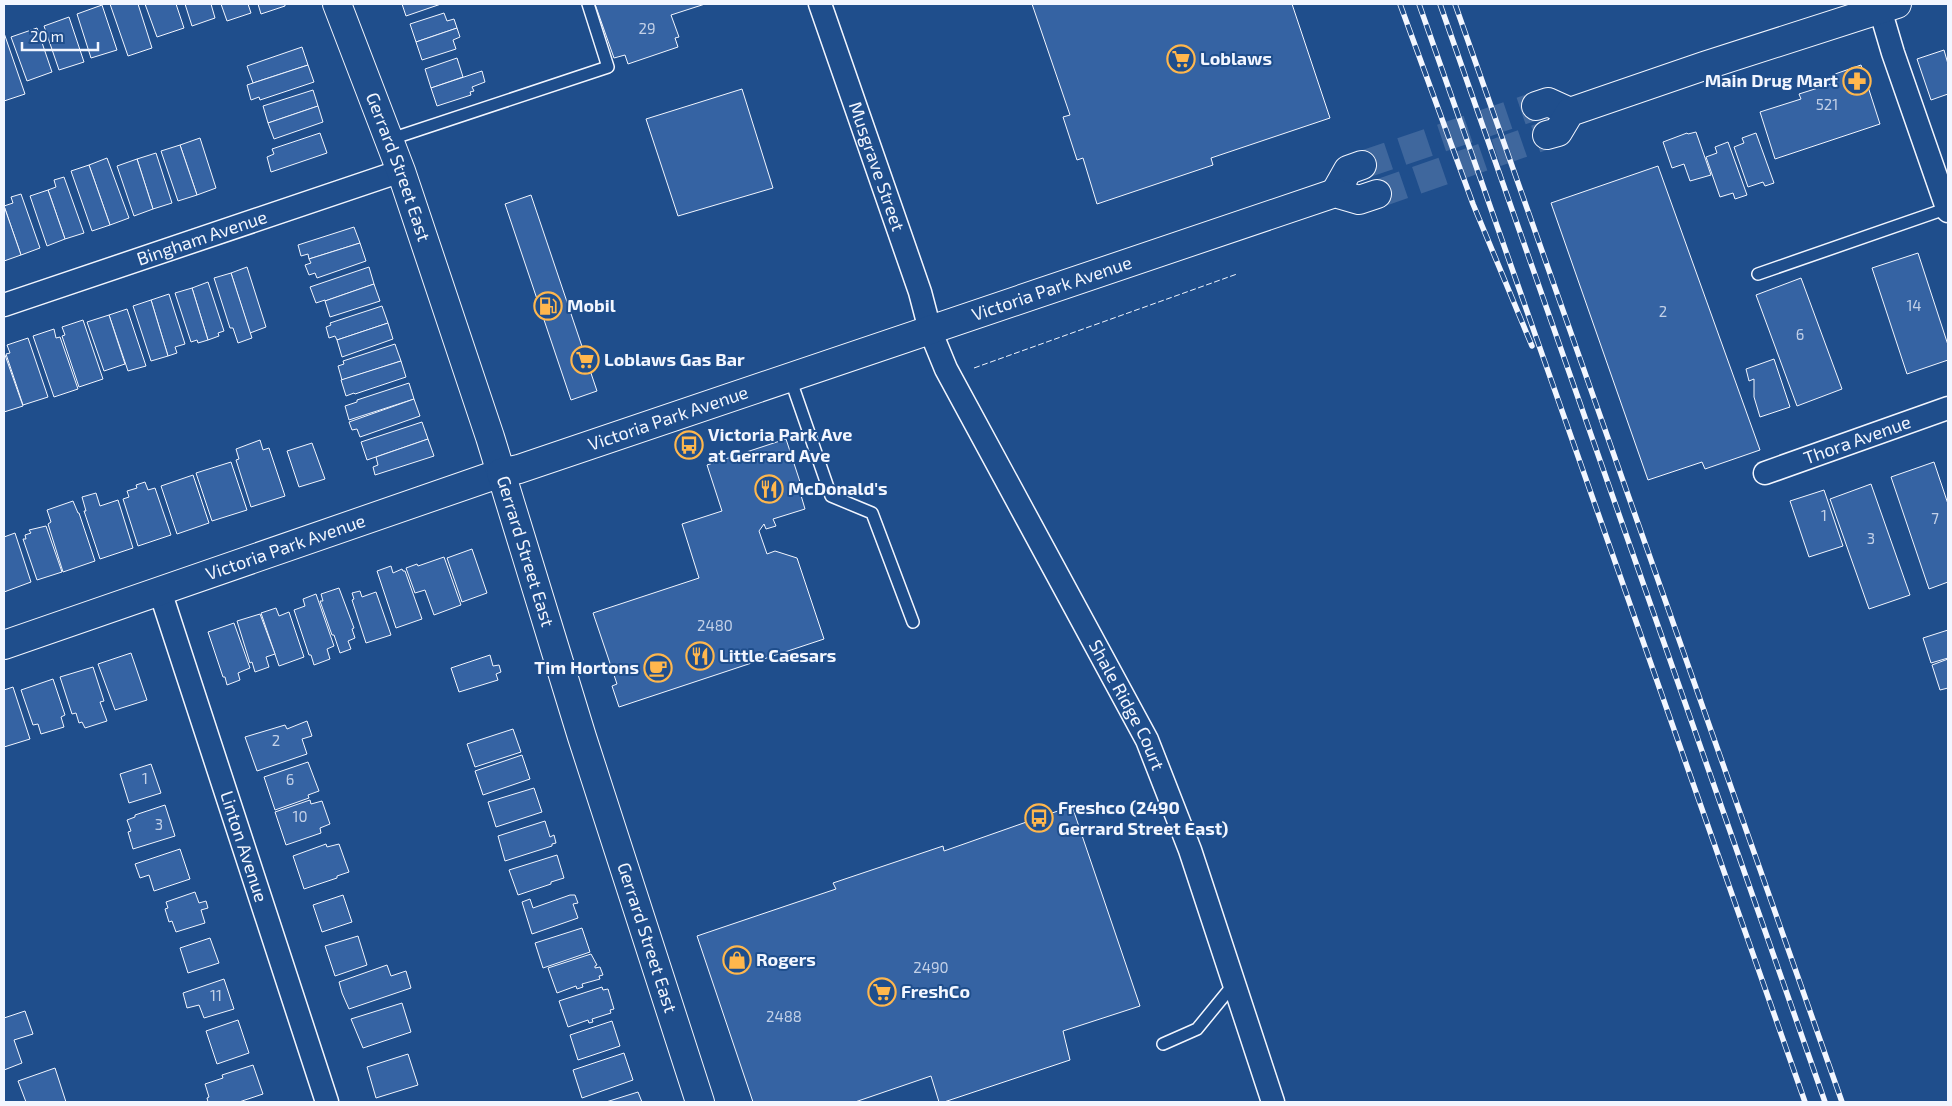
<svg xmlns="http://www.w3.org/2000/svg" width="1952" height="1106" viewBox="0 0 1952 1106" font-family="'Exo 2',sans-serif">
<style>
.building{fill:#3563a3;stroke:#f2f6ff}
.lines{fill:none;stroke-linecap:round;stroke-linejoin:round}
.primary-tunnel{stroke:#3f679d;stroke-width:28;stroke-dasharray:28 14;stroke-linecap:butt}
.service-casing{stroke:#f2f6ff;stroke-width:14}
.minor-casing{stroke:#f2f6ff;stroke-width:25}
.tertiary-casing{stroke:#f2f6ff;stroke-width:30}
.primary-casing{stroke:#f2f6ff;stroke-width:30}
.service{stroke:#1f4e8c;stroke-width:11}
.minor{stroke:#1f4e8c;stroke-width:22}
.tertiary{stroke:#1f4e8c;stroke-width:28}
.primary{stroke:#1f4e8c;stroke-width:28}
.rail-casing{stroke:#f2f6ff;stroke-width:5.5}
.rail{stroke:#1f4e8c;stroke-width:4;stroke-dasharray:11;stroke-linecap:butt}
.fence{stroke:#f2f6ff;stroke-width:1;stroke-dasharray:6 2.5;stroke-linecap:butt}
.labels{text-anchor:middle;stroke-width:4;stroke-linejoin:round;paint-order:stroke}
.number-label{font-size:15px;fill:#c3d1e8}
.poi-label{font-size:18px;font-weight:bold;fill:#f2f6ff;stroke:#1f4e8c;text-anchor:start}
.street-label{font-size:18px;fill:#f2f6ff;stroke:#1f4e8c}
</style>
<rect width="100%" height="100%" fill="#1f4e8c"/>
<g class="building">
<path d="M110 4H138L152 48 128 56Z"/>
<path d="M145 4H176L184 28 157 37Z"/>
<path d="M185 4H211L215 18 192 26Z"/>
<path d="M221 4H248L251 13 227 21Z"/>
<path d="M258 4H285V6L261 14Z"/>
<path d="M402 4H441L406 16Z"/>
<path d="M595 4H705L671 15 679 37 675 38 678 47 628 64 625 55 614 58Z"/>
<path d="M1032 4H1292L1330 118 1211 158 1213 165 1097 204 1083 158 1077 160 1063 117 1070 115Z"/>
<path d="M102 5 117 50 91 58 77 14Z"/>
<path d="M444 13 447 21 454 19 457 28 416 42 410 24Z"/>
<path d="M69 17 84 62 59 70 44 26Z"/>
<path d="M37 28 52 72 27 81 11 37Z"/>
<path d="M457 28 460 37 453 40 456 49 422 60 416 42Z"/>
<path d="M4 33 25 94 4 101Z"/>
<path d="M302 47 308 65 253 83 247 66Z"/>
<path d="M1944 50 1948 64V94L1931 100 1917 59Z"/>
<path d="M457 58 463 77 431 88 425 69Z"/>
<path d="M308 65 314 82 260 100 259 97 251 100 247 85Z"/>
<path d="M1861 65 1880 124 1775 159 1760 112 1801 99 1799 94 1837 82 1835 74Z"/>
<path d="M482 71 485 82 472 87 474 91 470 92 471 95 437 106 431 88Z"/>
<path d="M742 89 773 188 678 216 646 119Z"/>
<path d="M313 90 318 106 268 123 263 106Z"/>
<path d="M318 106 323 122 274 139 268 123Z"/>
<path d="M1696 132 1711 175 1690 181 1684 164 1672 168 1663 142 1687 133 1688 134Z"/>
<path d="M320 133 327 153 271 172 267 157 274 154 272 149Z"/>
<path d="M1756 133 1774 183 1765 186 1763 182 1748 187 1734 147 1744 143 1742 138Z"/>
<path d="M200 138 216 188 197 195 180 145Z"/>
<path d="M1728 142 1747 195 1735 199 1733 193 1720 197 1706 157 1717 153 1715 147Z"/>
<path d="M180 145 197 195 178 201 161 151Z"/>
<path d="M156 153 172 203 153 209 137 159Z"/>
<path d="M107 158 129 218 110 225 89 165Z"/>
<path d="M137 159 153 209 134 216 117 166Z"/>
<path d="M89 165 110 225 92 231 71 171Z"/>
<path d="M1658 166 1760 450 1705 469 1702 462 1648 480 1551 203Z"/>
<path d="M64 177 84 233 65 239 48 190 56 187 54 180Z"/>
<path d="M48 190 65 239 47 246 30 196Z"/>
<path d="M21 194 40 248 21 255 4 206 13 203 11 197Z"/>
<path d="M531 195 597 391 571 400 505 204Z"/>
<path d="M4 206 21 255 4 261Z"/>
<path d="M354 227 360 243 309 259 308 254 301 256 298 245Z"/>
<path d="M360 243 366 261 317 278 315 273 309 275 305 265 311 263 309 259Z"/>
<path d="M1918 253 1948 345V360L1907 374 1872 268Z"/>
<path d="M247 267 266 327 250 333 231 273Z"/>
<path d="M369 267 374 284 325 301V300L316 303 310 287Z"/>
<path d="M231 273 252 338 238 343 233 328H230L214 278Z"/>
<path d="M1801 278 1842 389 1797 406 1756 295Z"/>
<path d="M208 282 224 331 218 333 219 336 208 340 192 288Z"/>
<path d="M374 284 380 301 330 317 325 301Z"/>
<path d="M192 288 208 340 198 343 197 340 191 342 175 293Z"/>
<path d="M169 294 185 344 175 347 177 353 168 356 151 300Z"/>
<path d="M151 300 168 356 151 361 133 306Z"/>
<path d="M382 306 388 323 337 340 335 336 329 338 326 327 331 325 330 323Z"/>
<path d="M127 309 146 366 128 371 109 315Z"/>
<path d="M109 315 125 364 104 371 87 322Z"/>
<path d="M83 320 103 379 79 387 62 336 65 335 62 327Z"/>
<path d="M388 323 393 339 342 357 337 340Z"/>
<path d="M54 329 56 338 60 337 78 389 54 397 33 336Z"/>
<path d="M28 338 48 397 23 405 6 354 10 353 7 345Z"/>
<path d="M395 344 401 361 342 380 338 366 344 364 343 361Z"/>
<path d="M5 355 23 406 4 412V356Z"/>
<path d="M1774 359 1790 407 1760 417 1754 397V379L1749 381 1746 369Z"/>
<path d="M401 361 406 377 355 394 354 393 346 396 341 380Z"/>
<path d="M409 383 414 399 349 420 345 406 357 402V400Z"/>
<path d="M414 399 420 416 360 437 357 429 352 430 349 422Z"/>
<path d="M422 422 428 439 367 460 361 442Z"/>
<path d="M428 439 434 456 375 475 373 467 378 465 376 457Z"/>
<path d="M786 439 803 491 800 492 805 509 773 519 776 526 766 529 764 524 759 531 767 554 775 551 797 558 824 639 619 707 612 686 617 684 593 613 699 578 682 524 722 511 707 465Z"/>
<path d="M260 440 263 450 269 448 285 496 251 507 236 460 239 459 236 449Z"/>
<path d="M312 443 325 479 299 487 287 451Z"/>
<path d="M231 462 247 510 212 521 196 473Z"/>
<path d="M1934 462 1948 504V582L1929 589 1891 477Z"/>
<path d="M193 475 209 523 177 534 161 486Z"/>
<path d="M145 482 148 490 155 488 171 535 138 546 123 499 129 497 127 491 137 488 136 485Z"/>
<path d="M1871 484 1910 595 1869 609 1830 499Z"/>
<path d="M1824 490 1843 546 1809 557 1790 501Z"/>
<path d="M96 493 100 506 118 500 133 548 100 559 84 511H86L82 497Z"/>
<path d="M73 501 78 513H79L95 561 63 572 48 524 51 522 47 510Z"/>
<path d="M46 526 62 572 37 580 23 539H26L25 535 31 533 29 530Z"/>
<path d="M15 533 31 582 4 592V537Z"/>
<path d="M472 549 487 593 462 602 447 558Z"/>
<path d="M444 557 461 605 434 615 425 590 415 593 406 568 417 564 418 566Z"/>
<path d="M391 566 393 573 402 569 403 571H405L422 619 396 628 377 571Z"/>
<path d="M339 588 354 628 352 629 355 638 348 641 351 649 340 653 334 635H332L320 601H323L321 594Z"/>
<path d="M360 591 362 597 376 592 391 635 366 643 352 600 354 599 352 593Z"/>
<path d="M316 594 334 646 327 649 330 659 314 665 311 655H309L294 610 305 606 303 599Z"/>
<path d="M276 608 279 616 289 612 304 657 279 666 261 613Z"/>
<path d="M260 614 275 654 266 657 269 667 255 672 252 662 250 663 237 621Z"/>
<path d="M234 623 250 668 238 673 240 680 227 685 225 677H223L208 632Z"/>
<path d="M1948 630V658L1931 663 1923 638Z"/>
<path d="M131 653 147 700 115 710 98 664Z"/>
<path d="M490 655 493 666 499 665 501 672 496 674 498 680 459 692 451 668Z"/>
<path d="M1948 659V688L1940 690 1932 665Z"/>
<path d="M93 667 104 701 100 702 107 721 85 728 82 722 79 723 76 713 72 714 60 677Z"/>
<path d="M53 679 65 715 61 717 64 727 41 734 38 724 33 725 21 690Z"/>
<path d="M13 687 30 739 4 747V690Z"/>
<path d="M307 721 312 736 302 739 307 754 257 771 245 737 285 725 287 729Z"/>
<path d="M513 729 521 752 475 767 467 744Z"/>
<path d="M522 755 530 779 483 795 475 771Z"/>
<path d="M308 762 319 791 308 795 309 798 275 810 264 777Z"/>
<path d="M151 764 161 793 129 803 120 774Z"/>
<path d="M534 788 542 812 496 827 488 802Z"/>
<path d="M310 800 311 804 322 801 330 824 320 828 321 833 286 845 275 812Z"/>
<path d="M165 805 175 836 133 849 128 832 131 831 127 820 135 817V815Z"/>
<path d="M1072 806 1140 1006 1063 1031 1070 1060 944 1102H939L931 1076 855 1102H753L697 936 836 889 833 883 943 846 944 851Z"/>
<path d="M545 821 550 837 554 835 556 843 552 844V846L505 861 498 836Z"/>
<path d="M326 844 327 847 339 844 349 872 337 876V878L304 889 293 856Z"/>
<path d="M180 849 190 879 154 891 149 875 140 878 135 864Z"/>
<path d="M557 855 564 878 551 882V884L518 895 509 870Z"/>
<path d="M195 892 199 903 206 901 208 908 201 910 205 923 176 932 172 921 169 922 165 909 168 908 166 902Z"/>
<path d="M343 895 352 922 322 932 313 905Z"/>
<path d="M570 895H575L578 903 573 904 578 918 532 934 522 902 530 899 533 908Z"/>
<path d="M582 928 590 952 543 968 535 943Z"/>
<path d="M358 936 367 965 335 976 325 946Z"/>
<path d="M210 938 219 963 188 973 180 948Z"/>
<path d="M591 954 597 965 595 966V968L600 967 603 975 599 976 600 979 582 984 583 987 577 989 576 986 557 993 548 968Z"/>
<path d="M387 965 391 976 406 971 411 988 349 1009 342 993 339 982Z"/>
<path d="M224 979 234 1009 204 1018 199 1005 187 1008 183 993Z"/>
<path d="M602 987 603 990 608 989 614 1009 610 1010 611 1013 592 1019 593 1022 589 1023 588 1020 568 1027 559 1001Z"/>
<path d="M402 1003 411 1032 363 1048 351 1019Z"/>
<path d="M25 1011 33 1034 14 1040 22 1063 4 1070V1018Z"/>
<path d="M238 1020 249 1053 217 1064 206 1031Z"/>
<path d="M612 1021 620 1046 578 1060 570 1035Z"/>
<path d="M624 1053 633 1080 582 1098 573 1070Z"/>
<path d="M408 1054 418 1085 376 1098 367 1067Z"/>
<path d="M253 1065 263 1094 239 1102H208L207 1098 209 1097 205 1084 223 1078 222 1075Z"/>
<path d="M55 1068 66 1102H26L18 1081Z"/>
<path d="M638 1092 642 1102H606Z"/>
</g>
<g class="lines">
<g class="primary-tunnel">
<path d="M1362 165 1536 106"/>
<path d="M1377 194 1547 135"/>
</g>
<g class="service-casing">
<g id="service">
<path d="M388 140 608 67 588 4"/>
<path d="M1758 274 1948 208"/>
<path d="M790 378 831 496 872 513 913 622"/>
<path d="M1163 1044 1197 1029 1233 985"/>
</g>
</g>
<g class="minor-casing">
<g id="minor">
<path id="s1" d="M820 4 920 292 930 330 946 369 1147 740 1190 850 1273 1102"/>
<path d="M1880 9 1893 53 1948 211"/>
<path id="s2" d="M4 305 401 171"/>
<path id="s3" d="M1765 473 1948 408"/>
<path id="s4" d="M160 591 327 1102"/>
</g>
</g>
<g class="tertiary-casing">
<g id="tertiary">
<path id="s5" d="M4 645 501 473"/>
</g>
</g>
<g class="primary-casing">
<g id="primary">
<path id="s6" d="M337 4 401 171 490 437 582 737 700 1102"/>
<path d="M1536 106 1548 102 1570 112"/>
<path d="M1547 135 1558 132 1570 112 1704 66 1897 4"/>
<path d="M1335 193 1348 170 1362 165"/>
<path id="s7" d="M501 473 519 469 1335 193 1359 200 1377 194"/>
</g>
</g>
<use href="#service" class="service"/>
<use href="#minor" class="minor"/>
<use href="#tertiary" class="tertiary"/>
<use href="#primary" class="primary"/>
<g class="rail-casing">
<g id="rail">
<path d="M1400 4 1473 204 1532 346"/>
<path d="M1419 4 1805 1102"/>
<path d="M1440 4 1825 1102"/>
<path d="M1455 4 1842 1102"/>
</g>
</g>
<use href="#rail" class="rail"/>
<path class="fence" d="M974 368 1237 274"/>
</g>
<defs>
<g id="supermarket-ring" transform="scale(1.4375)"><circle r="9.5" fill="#1f4e8c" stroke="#ffb74d" stroke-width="1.5"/><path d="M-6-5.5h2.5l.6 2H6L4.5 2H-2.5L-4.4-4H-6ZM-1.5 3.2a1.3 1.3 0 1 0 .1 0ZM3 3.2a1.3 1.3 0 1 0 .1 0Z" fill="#ffb74d"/></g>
<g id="pharmacy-ring" transform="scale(1.4375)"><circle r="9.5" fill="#1f4e8c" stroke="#ffb74d" stroke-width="1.5"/><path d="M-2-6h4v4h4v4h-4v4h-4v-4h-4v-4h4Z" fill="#ffb74d"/></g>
<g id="fuel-ring" transform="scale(1.4375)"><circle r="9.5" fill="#1f4e8c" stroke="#ffb74d" stroke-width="1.5"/><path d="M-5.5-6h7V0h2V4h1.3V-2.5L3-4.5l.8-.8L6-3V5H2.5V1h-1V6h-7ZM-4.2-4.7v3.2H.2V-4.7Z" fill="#ffb74d"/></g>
<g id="bus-ring" transform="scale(1.4375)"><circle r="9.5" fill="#1f4e8c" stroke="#ffb74d" stroke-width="1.5"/><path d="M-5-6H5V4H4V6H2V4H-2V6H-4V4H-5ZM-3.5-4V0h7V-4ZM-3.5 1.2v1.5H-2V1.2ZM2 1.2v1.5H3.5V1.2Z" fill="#ffb74d"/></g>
<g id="restaurant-ring" transform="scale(1.4375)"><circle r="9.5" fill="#1f4e8c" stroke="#ffb74d" stroke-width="1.5"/><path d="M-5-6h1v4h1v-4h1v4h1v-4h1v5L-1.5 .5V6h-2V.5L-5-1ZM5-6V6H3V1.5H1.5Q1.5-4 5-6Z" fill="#ffb74d"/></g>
<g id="cafe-ring" transform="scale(1.4375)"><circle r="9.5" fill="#1f4e8c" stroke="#ffb74d" stroke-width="1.5"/><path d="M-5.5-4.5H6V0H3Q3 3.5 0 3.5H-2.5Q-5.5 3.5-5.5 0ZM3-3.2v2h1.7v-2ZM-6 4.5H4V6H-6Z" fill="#ffb74d"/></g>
<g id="shop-ring" transform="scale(1.4375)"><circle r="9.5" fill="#1f4e8c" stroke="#ffb74d" stroke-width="1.5"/><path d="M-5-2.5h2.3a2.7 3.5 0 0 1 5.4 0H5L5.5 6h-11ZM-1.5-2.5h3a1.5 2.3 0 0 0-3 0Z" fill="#ffb74d"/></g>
</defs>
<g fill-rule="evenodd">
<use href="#supermarket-ring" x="1181" y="59"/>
<use href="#pharmacy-ring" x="1857" y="81"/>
<use href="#fuel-ring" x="548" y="306"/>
<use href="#supermarket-ring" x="585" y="360"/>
<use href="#bus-ring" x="689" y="445"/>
<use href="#restaurant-ring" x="769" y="489"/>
<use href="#restaurant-ring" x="700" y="656"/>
<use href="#cafe-ring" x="658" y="668"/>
<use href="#bus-ring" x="1039" y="818"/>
<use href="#shop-ring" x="737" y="960"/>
<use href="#supermarket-ring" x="882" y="992"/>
</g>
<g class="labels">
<g class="number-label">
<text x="647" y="34">29</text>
<text x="1827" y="110">521</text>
<text x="1914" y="311">14</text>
<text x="1663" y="317">2</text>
<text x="1800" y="340">6</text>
<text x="1824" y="521">1</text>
<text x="1935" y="524">7</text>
<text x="1871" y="544">3</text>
<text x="715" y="631">2480</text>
<text x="276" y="746">2</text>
<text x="145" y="784">1</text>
<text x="290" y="785">6</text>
<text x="300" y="822">10</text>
<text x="159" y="830">3</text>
<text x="931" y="973">2490</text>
<text x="216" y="1001">11</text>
<text x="784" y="1022">2488</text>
</g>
<g class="poi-label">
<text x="1200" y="65">Loblaws</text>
<text x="1838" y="87" text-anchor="end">Main Drug Mart</text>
<text x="567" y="312">Mobil</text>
<text x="604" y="366">Loblaws Gas Bar</text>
<text x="708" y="441">Victoria Park Ave<tspan x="708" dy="21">at Gerrard Ave</tspan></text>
<text x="788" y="495">McDonald's</text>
<text x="719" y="662">Little Caesars</text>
<text x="639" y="674" text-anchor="end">Tim Hortons</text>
<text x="1058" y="814">Freshco (2490<tspan x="1058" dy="21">Gerrard Street East)</tspan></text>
<text x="756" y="966">Rogers</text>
<text x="901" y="998">FreshCo</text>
</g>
<g class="street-label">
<text dy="6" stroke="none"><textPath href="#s1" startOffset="172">Musgrave Street</textPath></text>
<text dy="6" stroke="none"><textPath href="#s6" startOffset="174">Gerrard Street East</textPath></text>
<text dy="6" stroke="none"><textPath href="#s2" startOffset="209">Bingham Avenue</textPath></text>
<text dy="6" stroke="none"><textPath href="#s7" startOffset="581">Victoria Park Avenue</textPath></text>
<text dy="6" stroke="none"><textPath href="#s7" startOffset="176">Victoria Park Avenue</textPath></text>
<text dy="6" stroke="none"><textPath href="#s3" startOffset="98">Thora Avenue</textPath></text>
<text dy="6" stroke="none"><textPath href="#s5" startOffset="298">Victoria Park Avenue</textPath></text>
<text dy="6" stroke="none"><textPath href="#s6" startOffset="579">Gerrard Street East</textPath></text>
<text dy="6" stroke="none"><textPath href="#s1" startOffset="768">Shale Ridge Court</textPath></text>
<text dy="6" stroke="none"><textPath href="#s4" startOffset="269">Linton Avenue</textPath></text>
<text dy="6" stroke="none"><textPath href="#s6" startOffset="984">Gerrard Street East</textPath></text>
</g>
</g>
<rect width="1952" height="1106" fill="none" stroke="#f2f6ff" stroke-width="10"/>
<path d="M22 42v8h76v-8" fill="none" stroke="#f2f6ff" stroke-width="2.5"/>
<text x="30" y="42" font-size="15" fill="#f2f6ff" stroke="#1f4e8c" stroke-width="4" paint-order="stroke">20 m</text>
</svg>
